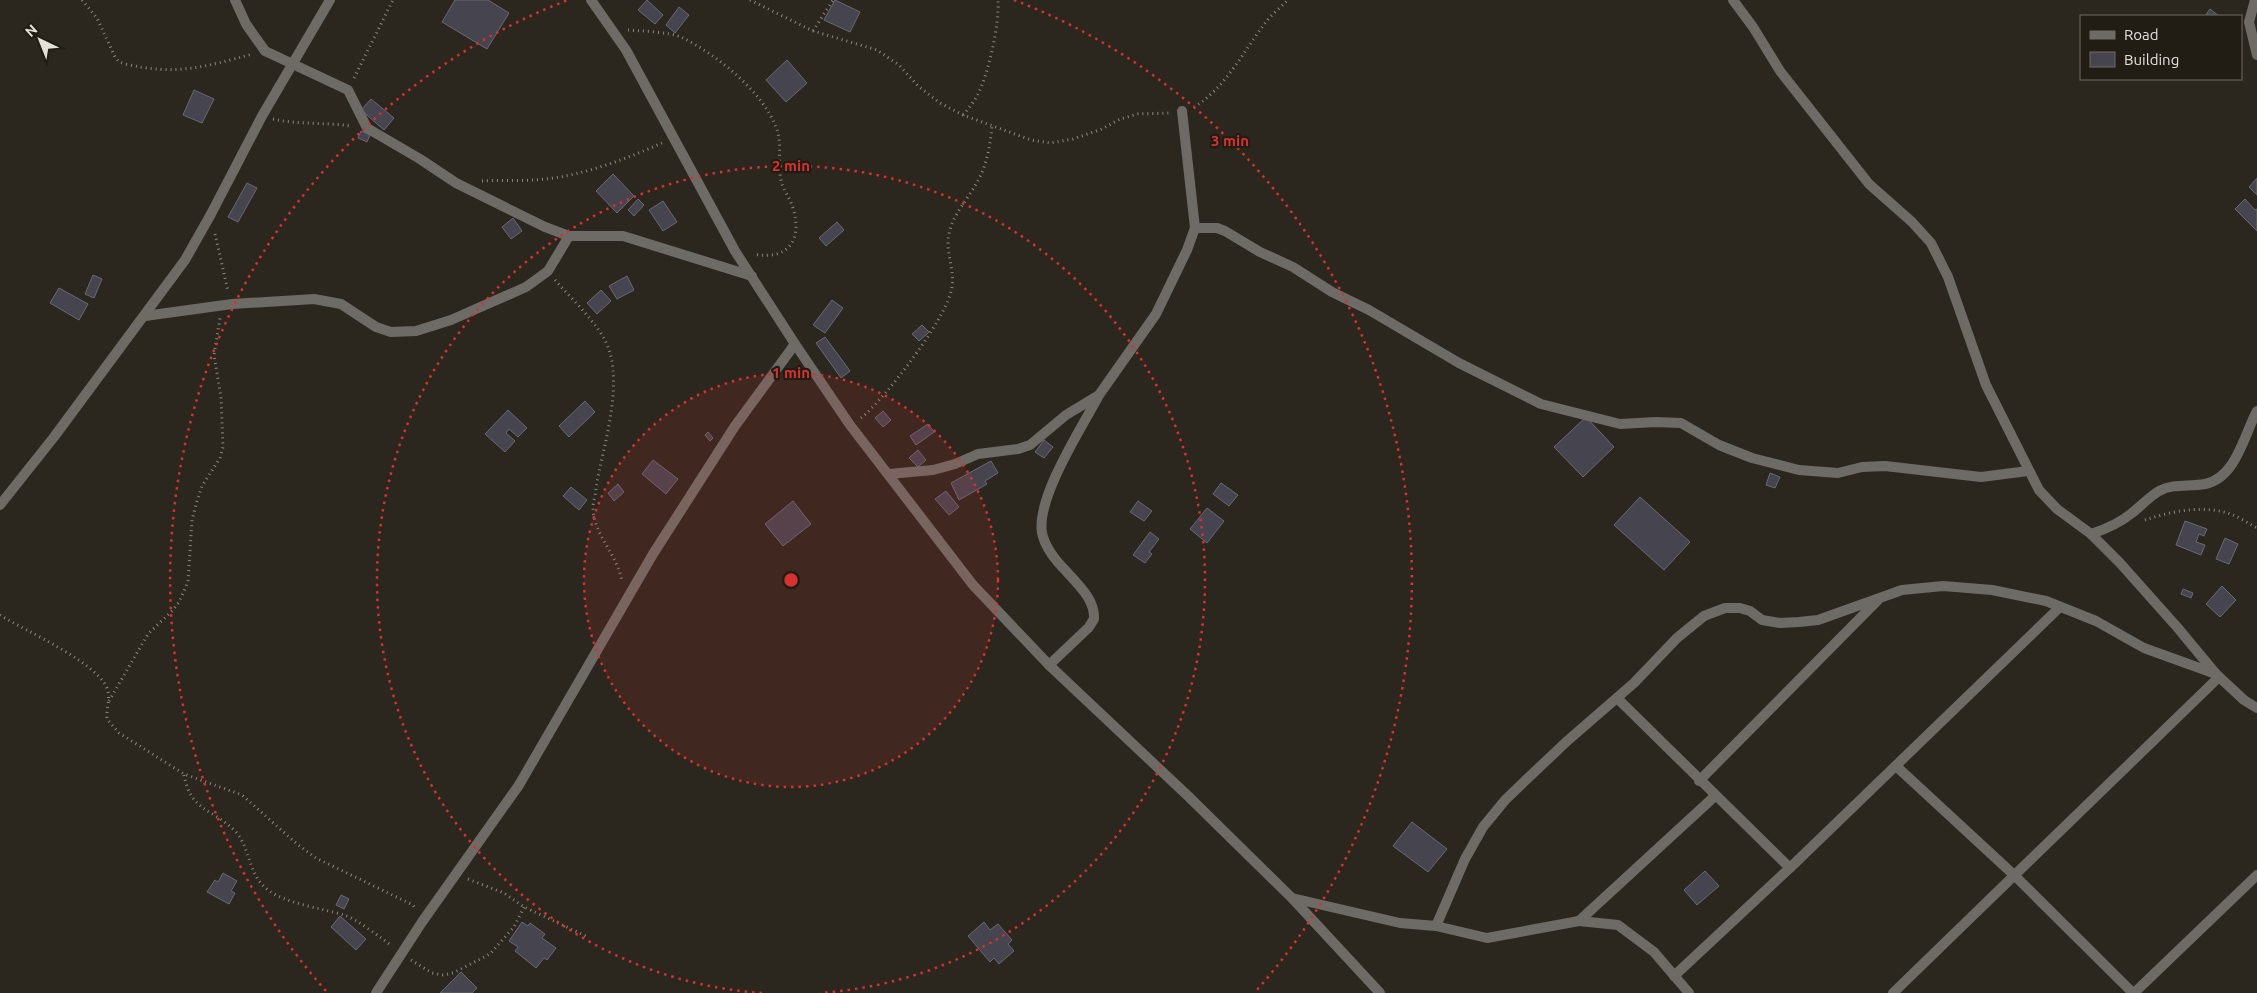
<svg xmlns="http://www.w3.org/2000/svg" width="2257" height="993" viewBox="0 0 2257 993" font-family="Ubuntu,sans-serif">
<style>
.building{fill:#46444f;stroke:#6a6873}
.lines{fill:none;stroke-linecap:round;stroke-linejoin:round}
.path{stroke:#8b877f;stroke-width:3;stroke-dasharray:1 4;stroke-linecap:butt}
.service{stroke:#6e6b67;stroke-width:10}
.minor{stroke:#6e6b67;stroke-width:10}
.ring{fill:none;stroke:#d73131;stroke-width:2.5;stroke-dasharray:2.5 5}
.centre{fill:#d73131;stroke:#221d14;stroke-width:2.5}
.ring-label{font-size:15px;text-anchor:middle;font-weight:bold;fill:#d73131;stroke:#221d14;stroke-width:4.5;stroke-linejoin:round;paint-order:stroke}
</style>
<rect width="100%" height="100%" fill="#2c271e"/>
<g class="building">
<path d="M455 0H488L509 13 487 49 442 22Z"/>
<path d="M647 0 663 15 655 24 638 10Z"/>
<path d="M835 0 860 12 850 32 824 20Z"/>
<path d="M679 7 689 15 675 33 666 25Z"/>
<path d="M2210 9 2219 16H2205Z"/>
<path d="M787 60 807 83 786 102 766 80Z"/>
<path d="M194 90 214 99 202 123 183 115Z"/>
<path d="M371 99 394 118 384 130 361 110Z"/>
<path d="M361 131 370 135 367 142 358 138Z"/>
<path d="M613 174 634 196 617 213 596 191Z"/>
<path d="M2257 178V195L2249 187Z"/>
<path d="M247 183 257 188 238 222 228 217Z"/>
<path d="M638 199 644 205 634 216 628 210Z"/>
<path d="M2245 199 2255 210 2257 209V231L2235 209Z"/>
<path d="M663 201 677 222 663 231 649 210Z"/>
<path d="M513 218 522 231 511 239 502 227Z"/>
<path d="M837 222 844 230 826 246 819 238Z"/>
<path d="M93 275 102 279 94 298 85 294Z"/>
<path d="M627 276 634 290 617 299 609 286Z"/>
<path d="M59 288 88 304 79 320 50 303Z"/>
<path d="M601 290 611 301 597 314 587 303Z"/>
<path d="M832 300 843 308 825 333 813 325Z"/>
<path d="M922 325 929 332 919 341 912 334Z"/>
<path d="M825 337 850 371 841 378 816 343Z"/>
<path d="M585 401 595 412 569 437 559 426Z"/>
<path d="M508 410 527 428 518 437 509 429 506 433 515 441 505 452 485 434Z"/>
<path d="M883 411 891 420 883 427 875 418Z"/>
<path d="M1586 417 1614 447 1583 477 1554 447Z"/>
<path d="M928 424 934 432 916 445 910 436Z"/>
<path d="M708 432 713 438 710 441 705 435Z"/>
<path d="M1044 440 1053 447 1044 458 1035 452Z"/>
<path d="M918 450 926 460 918 467 909 458Z"/>
<path d="M653 460 678 479 666 494 642 474Z"/>
<path d="M991 461 998 473 985 481 987 484 959 500 951 483Z"/>
<path d="M1770 473 1780 477 1775 488 1766 485Z"/>
<path d="M1221 483 1238 495 1229 506 1213 494Z"/>
<path d="M618 484 624 492 614 501 608 493Z"/>
<path d="M571 487 587 500 579 510 563 496Z"/>
<path d="M946 491 959 507 949 515 935 499Z"/>
<path d="M1640 497 1690 542 1664 570 1614 525Z"/>
<path d="M793 501 811 524 783 546 765 524Z"/>
<path d="M1138 501 1152 511 1144 521 1130 512Z"/>
<path d="M1207 508 1224 521 1207 543 1190 529Z"/>
<path d="M2185 521 2207 529 2204 536 2199 534 2196 542 2205 545 2201 555 2176 545Z"/>
<path d="M1150 532 1159 539 1149 552 1152 554 1145 563 1133 555Z"/>
<path d="M2225 538 2238 544 2229 564 2216 559Z"/>
<path d="M2222 586 2236 600 2220 617 2206 604Z"/>
<path d="M2183 589 2193 593 2191 598 2181 594Z"/>
<path d="M1412 822 1447 849 1428 872 1393 846Z"/>
<path d="M1705 871 1719 886 1697 905 1684 890Z"/>
<path d="M223 873 237 881 231 891 235 893 229 904 207 892 215 880 218 882Z"/>
<path d="M341 895 349 899 344 909 336 905Z"/>
<path d="M340 916 366 939 356 950 331 927Z"/>
<path d="M522 922 528 926 530 923 545 934 542 938 556 948 547 960 544 958 536 968 515 951 518 947 509 941Z"/>
<path d="M984 922 990 930 998 924 1012 940 1008 944 1014 951 999 964 994 958 990 962 968 936Z"/>
<path d="M461 972 477 988 472 993H440Z"/>
</g>
<g class="lines">
<g class="path">
<path d="M82 0 97 18 115 57 119 62 125 64C177 76 203 67 253 54"/>
<path d="M750 0 813 31 877 50 899 65 919 87 940 103 963 115 1031 140 1050 143 1073 139 1102 129 1120 119 1138 114 1169 113"/>
<path d="M628 30C642 31 669 32 681 37 716 54 762 91 776 127 783 144 777 163 781 180 783 190 790 198 793 208 803 240 788 261 753 254"/>
<path d="M813 31 833 0"/>
<path d="M354 78 393 0"/>
<path d="M1194 107C1226 88 1244 50 1266 22 1272 14 1281 7 1288 0"/>
<path d="M963 115C968 109 973 103 977 96 988 76 1000 23 998 0"/>
<path d="M273 119C299 125 325 122 351 126"/>
<path d="M482 181C498 180 515 181 532 180 577 178 621 161 662 143"/>
<path d="M215 234 228 291"/>
<path d="M555 280C571 298 589 315 602 335 628 375 603 445 596 488 596 494 593 501 593 507 593 534 617 554 622 581"/>
<path d="M861 418C885 399 948 317 952 287 955 270 945 252 949 234 952 216 967 200 976 184 987 166 990 146 992 126"/>
<path d="M2145 520C2172 511 2206 504 2233 515 2241 518 2249 524 2257 528"/>
<path d="M0 615C23 630 104 665 108 692 110 701 106 709 107 719L119 733 184 774 242 795 297 844 316 858 413 905 415 908"/>
<path d="M109 701 148 634 173 610 179 602 188 582 192 520 197 501 202 486 220 458 223 447 221 397 214 355 220 318"/>
<path d="M184 775C191 812 212 808 235 831 251 848 247 874 268 890 284 903 324 909 344 915 357 919 381 938 392 946"/>
<path d="M468 879 504 893 524 907 588 937"/>
<path d="M411 960 432 973 443 975 453 973 490 954 514 927 524 907"/>
</g>
<path class="service" d="M1195 228H1217L1225 231 1260 252 1293 267 1332 292 1369 310 1459 363 1541 404 1620 424 1656 422 1681 423 1719 445 1752 458 1799 470 1838 473 1862 467 1885 466 1981 477 2028 471"/>
<g class="minor">
<path d="M235 0 246 24 265 51 348 90 367 128 420 159 456 183 545 227 569 236H623L752 276"/>
<path d="M591 0 626 50 735 251 795 344 850 425 973 585 1049 665 1188 796 1292 898 1380 993"/>
<path d="M1733 0 1753 27 1780 71 1869 184 1912 222 1931 243 1948 277 1986 385 2039 490 2057 509 2091 534 2120 563 2177 627 2216 674 2244 700 2257 708"/>
<path d="M2255 0 2249 22 2257 55"/>
<path d="M145 316 232 304 314 299 341 304 376 327 391 332 416 331 451 320 526 287 548 271 569 236"/>
<path d="M889 474 933 470 955 464 978 454 1018 449 1030 445 1066 415 1099 395 1156 314 1187 250 1195 228 1182 111"/>
<path d="M0 505 54 437 185 260 211 214 262 116 330 0"/>
<path d="M2091 534C2106 529 2120 523 2132 513 2141 506 2149 497 2159 491 2174 483 2189 487 2205 484 2236 478 2244 435 2257 411"/>
<path d="M1049 665 1089 627 1094 619C1095 599 1078 585 1066 571 1056 561 1045 547 1042 533 1036 498 1081 429 1098 397"/>
<path d="M1617 698 1790 868"/>
<path d="M1896 766 2014 875 2133 993"/>
<path d="M1699 781 1878 600"/>
<path d="M1292 898 1400 923 1436 926 1487 938 1579 921 1618 925 1654 952 1689 993"/>
<path d="M1579 921 1715 796"/>
<path d="M1436 926 1465 859 1483 827 1506 799 1566 742 1634 683 1677 638 1704 616 1725 608H1740L1750 611 1762 620 1780 623 1799 622 1818 620 1902 590 1943 586 1992 590 2046 601 2096 621 2144 648 2216 674"/>
<path d="M1674 976 1794 864 2060 607"/>
<path d="M376 993 422 922 519 785 653 554 735 426 795 344"/>
<path d="M1893 993 2219 677"/>
<path d="M2134 993 2257 875"/>
</g>
</g>
<circle cx="791" cy="580" r="207" fill="#d73131" fill-opacity=".12"/>
<g class="ring">
<circle cx="791" cy="580" r="207"/>
<path d="M762 993A414 414 0 1 1 820 993"/>
<path d="M326 991A621 621 0 0 1 568 0M1014 0A621 621 0 0 1 1256 991"/>
</g>
<circle cx="791" cy="580" r="8" class="centre"/>
<g class="ring-label">
<text x="1230" y="146">3 min</text>
<text x="791" y="171">2 min</text>
<text x="791" y="378">1 min</text>
</g>
<rect x="2080" y="15" width="162" height="65" fill="#221d14" stroke="#706b63"/>
<rect x="2090" y="31" width="25" height="8" fill="#6e6b67" stroke="#706b63"/>
<text x="2124" y="40" font-size="15" fill="#e4e1da">Road</text>
<rect x="2090" y="52" width="25" height="15" fill="#46444f" stroke="#706b63"/>
<text x="2124" y="65" font-size="15" fill="#e4e1da">Building</text>
<g transform="translate(40 40) rotate(317)" stroke="#221d14" stroke-width="4" paint-order="stroke">
<path d="M0-4L9 19L0 12L-9 19Z" fill="#e4e1da"/>
<text y="-8" font-size="14" font-weight="bold" text-anchor="middle" fill="#e4e1da">N</text>
</g>
</svg>
